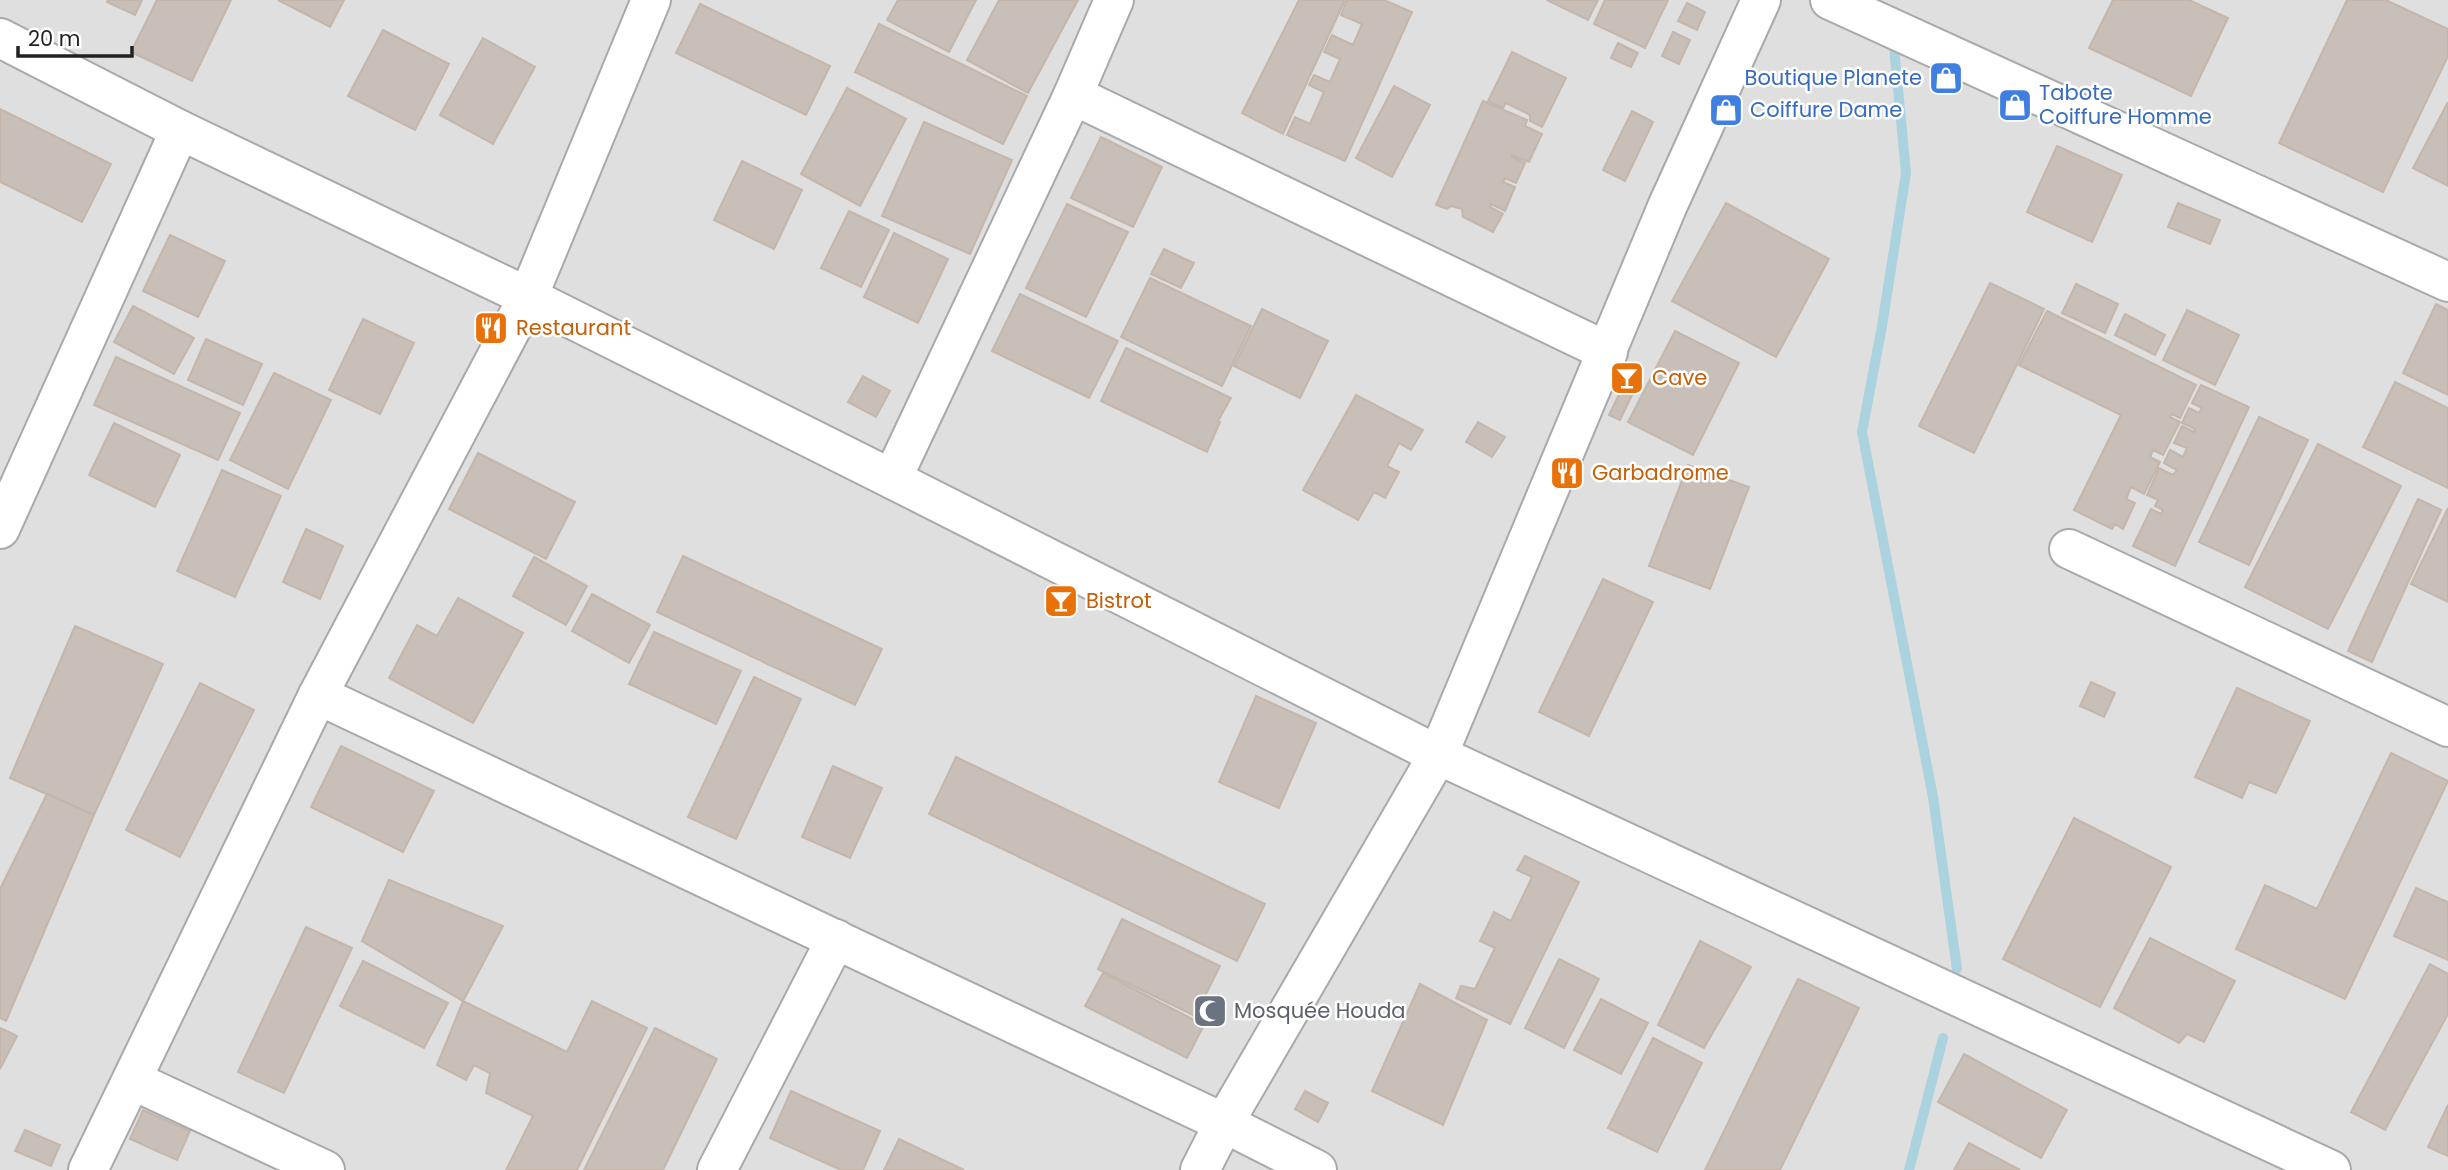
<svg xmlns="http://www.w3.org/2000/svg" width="2448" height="1170" viewBox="0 0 2448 1170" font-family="Poppins,sans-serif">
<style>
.residential{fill:#e0dfdf}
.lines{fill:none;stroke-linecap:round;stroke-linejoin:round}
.stream{stroke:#aad3df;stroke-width:10}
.building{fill:#c7bfb8;stroke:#c4b6ab;stroke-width:2}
.street-casing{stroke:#a9a9a9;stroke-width:42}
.street{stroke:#fff;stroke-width:38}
.labels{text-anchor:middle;stroke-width:5;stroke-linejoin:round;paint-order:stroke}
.shop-label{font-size:21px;fill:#366cbe;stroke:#fff;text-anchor:start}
.food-label{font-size:21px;fill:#c56008;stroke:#fff;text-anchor:start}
.worship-label{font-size:21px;fill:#5b616d;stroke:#fff;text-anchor:start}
</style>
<rect width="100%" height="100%" fill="#f2efe9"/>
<rect class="residential" x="0" y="0" width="2448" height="1170"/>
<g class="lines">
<g class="stream">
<path d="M1894 47 1906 173 1882 326 1862 432 1933 797 1957 969"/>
<path d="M1909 1170 1943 1038"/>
</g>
</g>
<g class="building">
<path d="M108 0H142L135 15 107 2Z"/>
<path d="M157 0H231L192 81 131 52Z"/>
<path d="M278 0H344L330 27Z"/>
<path d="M898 0H976L949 52 887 20Z"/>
<path d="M999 0H1078L1028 93 967 60Z"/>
<path d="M1299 0H1345L1283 134 1242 113Z"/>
<path d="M1347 0H1384L1412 12 1345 161 1287 135 1295 117 1310 124 1324 92 1309 85 1314 75 1330 82 1340 59 1324 52 1332 35 1353 45 1362 24 1341 15Z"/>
<path d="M1547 0H1598L1588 20Z"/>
<path d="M1605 0H1668L1645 48 1594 24Z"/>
<path d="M2113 0H2189L2228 18 2191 96 2089 48Z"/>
<path d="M2347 0H2386L2448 29V56L2383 192 2279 143Z"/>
<path d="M1687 3 1705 12 1697 30 1678 21Z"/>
<path d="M700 4 830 66 806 115 676 53Z"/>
<path d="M879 24 1027 96 1003 144 855 72Z"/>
<path d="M383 30 449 64 415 130 348 96Z"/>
<path d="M1673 32 1690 40 1679 64 1662 56Z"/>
<path d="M483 38 535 67 493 144 440 115Z"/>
<path d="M1618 43 1638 53 1631 67 1611 58Z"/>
<path d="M1512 52 1566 78 1542 127 1530 121V115L1506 103 1503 108 1488 101Z"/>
<path d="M1394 86 1430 105 1392 177 1356 158Z"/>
<path d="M847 88 906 119 860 206 801 174Z"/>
<path d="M1483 101 1527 120 1525 126 1542 134 1529 162 1512 155V157L1525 163 1516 183 1505 178 1503 182 1515 187 1505 211 1491 204 1490 207 1503 214 1493 232 1463 217 1462 209 1451 206 1447 209 1436 205Z"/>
<path d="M2448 102V186L2413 168Z"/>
<path d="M0 109 111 164 82 222 0 182Z"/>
<path d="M1632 111 1653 122 1625 181 1603 170Z"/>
<path d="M924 122 1012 160 970 254 882 216Z"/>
<path d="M1101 137 1162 167 1133 227 1071 198Z"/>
<path d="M2057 146 2122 175 2092 242 2027 212Z"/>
<path d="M742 161 802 190 774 249 714 220Z"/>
<path d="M1726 203 1829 259 1776 357 1672 301Z"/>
<path d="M2178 203 2220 220 2210 244 2168 227Z"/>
<path d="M1067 204 1128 232 1086 317 1026 288Z"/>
<path d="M849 211 889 230 861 287 821 268Z"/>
<path d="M894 233 948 259 918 323 864 297Z"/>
<path d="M170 235 225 261 198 317 143 291Z"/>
<path d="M1164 249 1194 263 1181 288 1151 274Z"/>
<path d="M1150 278 1251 326 1222 386 1121 337Z"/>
<path d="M1990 283 2044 309 1974 453 1919 426Z"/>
<path d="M2076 284 2118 304 2105 333 2062 313Z"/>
<path d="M1020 294 1118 341 1089 398 992 351Z"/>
<path d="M2436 304 2448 310V395L2403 373Z"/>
<path d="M133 306 194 338 174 374 114 342Z"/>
<path d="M1262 309 1328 341 1300 398 1234 366Z"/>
<path d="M2187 310 2239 335 2215 385 2163 360Z"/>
<path d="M2047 311 2196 385 2180 418 2172 414 2170 417 2180 422 2163 455 2153 450 2150 457 2160 462 2144 494 2131 487 2126 499 2135 503 2123 529 2115 524 2112 529 2074 510 2121 415 2019 365Z"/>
<path d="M2125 314 2165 335 2155 355 2115 335Z"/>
<path d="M363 319 414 343 380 414 329 390Z"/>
<path d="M1675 331 1739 363 1693 455 1628 422Z"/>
<path d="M206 339 262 364 243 405 188 380Z"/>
<path d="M1126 348 1231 398 1218 421 1220 422 1207 452 1101 401Z"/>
<path d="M116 357 240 413 218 460 94 405Z"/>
<path d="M274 373 331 400 288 489 230 460Z"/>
<path d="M863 376 890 391 876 417 848 402Z"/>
<path d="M1627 378 1638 383 1620 420 1609 415Z"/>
<path d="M2395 382 2448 408V488L2363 447Z"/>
<path d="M2201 385 2249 407 2175 566 2133 546 2151 509 2161 514 2163 510 2155 506 2158 500 2147 495 2159 468 2173 475 2177 470 2164 463 2170 450 2183 457 2187 448 2174 443 2182 426 2194 432 2195 429 2182 423 2189 408 2199 413 2202 408 2192 403Z"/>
<path d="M1356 395 1423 430 1411 450 1399 443 1387 466 1399 472 1385 498 1374 492 1358 520 1303 490Z"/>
<path d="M2259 417 2308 440 2249 565 2199 542Z"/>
<path d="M1478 422 1505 437 1492 457 1466 442Z"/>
<path d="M114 423 180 455 155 507 89 475Z"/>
<path d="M2318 444 2401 486 2328 629 2245 587Z"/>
<path d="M478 453 575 502 546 559 449 509Z"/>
<path d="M1688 465 1749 487 1710 589 1649 566Z"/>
<path d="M222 470 281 496 235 597 177 571Z"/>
<path d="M2418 499 2441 510 2372 662 2348 651Z"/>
<path d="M2448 508V602L2411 584Z"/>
<path d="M306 529 343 546 320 599 283 582Z"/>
<path d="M683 556 882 649 855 705 657 612Z"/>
<path d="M534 557 587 586 566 625 513 596Z"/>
<path d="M1603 579 1653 602 1589 736 1539 712Z"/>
<path d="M592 594 650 625 629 663 572 631Z"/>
<path d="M458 598 523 633 473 723 389 678 417 625 437 636Z"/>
<path d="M75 626 163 664 94 815 10 778Z"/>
<path d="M654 632 741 671 716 724 629 684Z"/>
<path d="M754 677 801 699 736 839 688 817Z"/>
<path d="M2091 682 2115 693 2104 717 2080 706Z"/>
<path d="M200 683 254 710 180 857 126 830Z"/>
<path d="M2237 688 2310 721 2276 793 2249 782 2242 798 2195 777Z"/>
<path d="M1256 696 1316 723 1279 808 1219 782Z"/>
<path d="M341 746 434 791 403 852 311 807Z"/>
<path d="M2391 753 2448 781 2345 999 2236 949 2265 885 2317 909Z"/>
<path d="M956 757 1265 904 1237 961 929 814Z"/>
<path d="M833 766 882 788 850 858 802 837Z"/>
<path d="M47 794 94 815 6 1021 0 1018V889Z"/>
<path d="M2074 818 2171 867 2100 1007 2003 959Z"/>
<path d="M1525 856 1579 882 1510 1024 1456 998 1461 986 1475 989 1495 948 1480 941 1494 912 1511 921 1532 877 1517 870Z"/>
<path d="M389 880 503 926 463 1001 362 941Z"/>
<path d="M2416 888 2448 902V960L2394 936Z"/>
<path d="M1122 919 1220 966 1195 1016 1098 969Z"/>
<path d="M306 927 352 948 284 1093 238 1072Z"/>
<path d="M2150 938 2235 981 2204 1042 2187 1034 2179 1043 2114 1008Z"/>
<path d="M1700 941 1751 967 1704 1048 1658 1025Z"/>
<path d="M1559 959 1599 979 1564 1048 1525 1028Z"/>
<path d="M363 961 448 1003 424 1048 340 1006Z"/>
<path d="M2430 964 2448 974V1014L2385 1130 2351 1112Z"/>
<path d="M1103 973 1204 1025 1187 1058 1085 1006Z"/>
<path d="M1798 979 1859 1008 1780 1170H1705Z"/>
<path d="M1420 984 1487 1020 1443 1125 1372 1091Z"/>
<path d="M1601 999 1648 1023 1621 1074 1574 1050Z"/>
<path d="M463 1001 567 1052 592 1001 647 1028 577 1170H506L533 1116 486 1093 490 1073 474 1065 466 1080 437 1065Z"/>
<path d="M0 1028 17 1036 0 1069Z"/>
<path d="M655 1028 717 1059 663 1170H584Z"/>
<path d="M1653 1038 1702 1063 1657 1152 1608 1128Z"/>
<path d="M1964 1054 2067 1110 2041 1158 1938 1102Z"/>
<path d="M791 1091 880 1131 863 1170H841L770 1138Z"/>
<path d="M1305 1091 1328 1103 1318 1122 1295 1109Z"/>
<path d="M2448 1105V1156L2428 1147Z"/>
<path d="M143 1110 190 1131 177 1160 130 1139Z"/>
<path d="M25 1130 60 1145 51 1166 15 1151Z"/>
<path d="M899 1139 964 1170H884Z"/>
<path d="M1969 1143 2020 1170H1954Z"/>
</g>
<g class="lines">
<g class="street-casing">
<g id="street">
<path d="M1830 0 2448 282"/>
<path d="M0 38 180 130 528 297 892 479 1438 755 2331 1170"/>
<path d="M1073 95 1608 352"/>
<path d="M892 479 1073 95 1114 0"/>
<path d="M0 529 180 130"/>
<path d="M2069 549 2448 727"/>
<path d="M318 695 1224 1123 1317 1170"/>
<path d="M132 1080 325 1170"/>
<path d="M88 1170 318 695 528 297 651 0"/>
<path d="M717 1170 836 939"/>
<path d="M1200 1170 1224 1123 1438 755 1667 207 1761 0"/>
</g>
</g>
<use href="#street" class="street"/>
</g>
<defs>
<g id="shop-square" transform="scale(1.75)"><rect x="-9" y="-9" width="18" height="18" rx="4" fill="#3f7fe0" stroke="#fff"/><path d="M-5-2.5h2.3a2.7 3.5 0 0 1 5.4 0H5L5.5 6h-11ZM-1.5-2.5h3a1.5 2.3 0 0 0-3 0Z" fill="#fff"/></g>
<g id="restaurant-square" transform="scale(1.75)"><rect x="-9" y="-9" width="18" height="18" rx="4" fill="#e8710a" stroke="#fff"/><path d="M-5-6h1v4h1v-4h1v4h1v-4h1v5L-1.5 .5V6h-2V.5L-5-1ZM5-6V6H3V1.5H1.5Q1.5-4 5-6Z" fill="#fff"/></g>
<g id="bar-square" transform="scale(1.75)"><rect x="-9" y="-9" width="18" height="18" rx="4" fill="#e8710a" stroke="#fff"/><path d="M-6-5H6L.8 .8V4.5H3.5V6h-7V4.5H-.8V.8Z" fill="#fff"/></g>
<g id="mosque-square" transform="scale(1.75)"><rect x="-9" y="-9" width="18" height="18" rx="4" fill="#6b7280" stroke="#fff"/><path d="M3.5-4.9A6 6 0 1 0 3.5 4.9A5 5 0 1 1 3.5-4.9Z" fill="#fff"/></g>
</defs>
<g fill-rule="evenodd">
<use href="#shop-square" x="1946" y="78"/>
<use href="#shop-square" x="2015" y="105"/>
<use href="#shop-square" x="1726" y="110"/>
<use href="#restaurant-square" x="491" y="328"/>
<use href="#bar-square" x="1627" y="378"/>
<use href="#restaurant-square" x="1567" y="473"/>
<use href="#bar-square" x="1061" y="601"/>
<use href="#mosque-square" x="1210" y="1011"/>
</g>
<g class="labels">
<g class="shop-label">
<text x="1922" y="85" text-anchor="end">Boutique Planete</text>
<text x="2039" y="100">Tabote<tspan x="2039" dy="24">Coiffure Homme</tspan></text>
<text x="1750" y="117">Coiffure Dame</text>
</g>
<g class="food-label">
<text x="516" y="335">Restaurant</text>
<text x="1652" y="385">Cave</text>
<text x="1592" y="480">Garbadrome</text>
<text x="1086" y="608">Bistrot</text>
</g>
<g class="worship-label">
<text x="1234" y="1018">Mosquée Houda</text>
</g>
</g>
<path d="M18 46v10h114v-10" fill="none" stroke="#222222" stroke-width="3.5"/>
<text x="28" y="46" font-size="21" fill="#222222" stroke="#ffffff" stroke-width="5" paint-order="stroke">20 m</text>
</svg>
